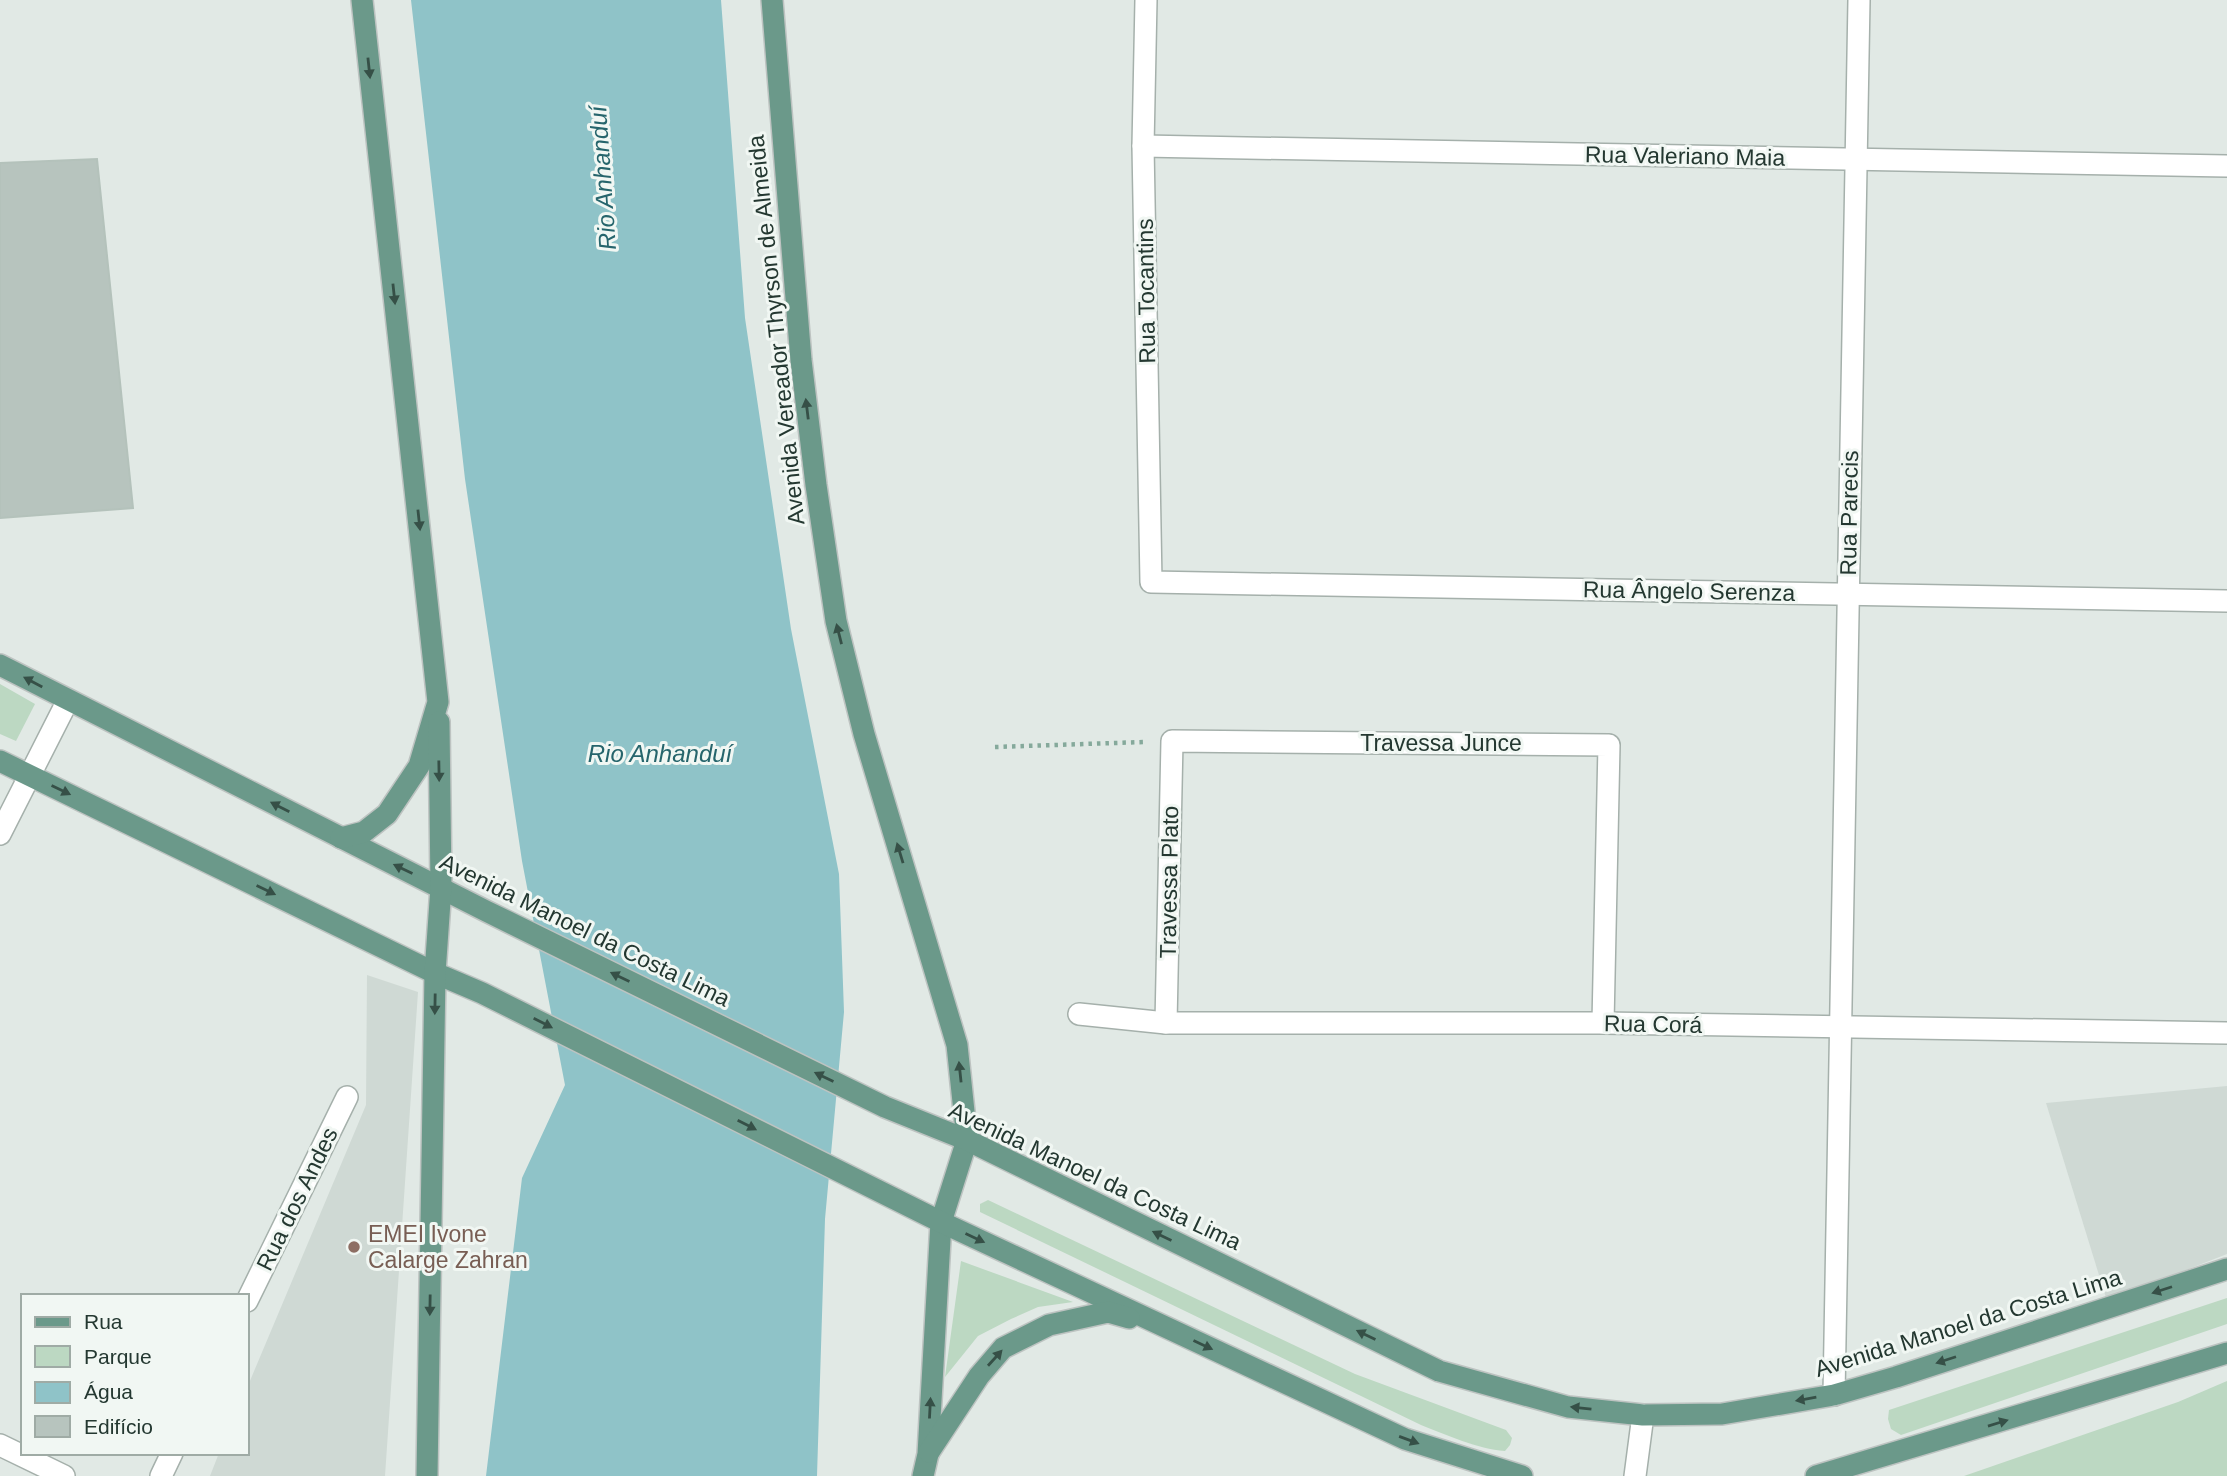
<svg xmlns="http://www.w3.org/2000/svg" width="2227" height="1476" viewBox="0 0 2227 1476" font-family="Arial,sans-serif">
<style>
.built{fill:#cfd9d4}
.green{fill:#bcd8c2}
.water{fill:#8fc3c8}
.building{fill:#b7c4be;stroke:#b4c2bb;stroke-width:2}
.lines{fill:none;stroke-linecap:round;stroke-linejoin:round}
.street-casing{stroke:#a5b0ab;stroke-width:24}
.primary-casing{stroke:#bdc3c1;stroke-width:24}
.path{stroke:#85a99b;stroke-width:4.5;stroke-dasharray:3.5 5;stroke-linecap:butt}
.street{stroke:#fff;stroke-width:21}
.primary{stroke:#6b998a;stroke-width:21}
.oneway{fill:#365047}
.education-dot{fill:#8d6e63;stroke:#f1f7f3;stroke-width:2.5}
.labels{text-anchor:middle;stroke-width:6;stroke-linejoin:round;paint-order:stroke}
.street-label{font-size:23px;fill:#243831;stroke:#f1f7f3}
.education-label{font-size:23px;fill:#785e54;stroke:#f1f7f3;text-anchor:start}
.water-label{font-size:24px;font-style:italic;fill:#26656c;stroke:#f1f7f3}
</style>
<rect width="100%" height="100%" fill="#e1e9e5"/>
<g class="built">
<path d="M367 975 418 992 385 1476H210L219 1453H247V1388L366 1105Z"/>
<path d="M2227 1086V1254L2107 1301 2046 1103Z"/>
</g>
<g class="green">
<path d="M0 684 35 704 16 741 0 734Z"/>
<path d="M988 1200 1355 1374 1506 1430 1512 1438 1510 1445 1505 1451C1477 1449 1447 1435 1421 1425L980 1212V1204Z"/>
<path d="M961 1261 1073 1302 1038 1307 1011 1319 978 1336 945 1377Z"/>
<path d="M2227 1298V1324L1901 1435 1891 1429 1888 1419 1889 1410Z"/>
<path d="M2227 1381V1476H1964L2178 1402Z"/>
</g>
<path class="water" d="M411 0H721L745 318 791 629 839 874 844 1012 825 1219 817 1476H486L522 1178 565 1085 522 861 465 479Z"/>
<path class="building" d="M97 159 133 508 0 518V163Z"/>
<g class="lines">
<g class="street-casing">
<g id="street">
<path d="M1146 0 1143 146 1151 582 2227 601"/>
<path d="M1143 146 2227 166"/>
<path d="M0 834 68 700"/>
<path d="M1079 1014 1166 1023H1603L2227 1033"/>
<path d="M1166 1023 1172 741 1609 745 1603 1023"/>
<path d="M247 1301 347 1097"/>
<path d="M1834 1395 1859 0"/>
<path d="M0 1445 64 1476"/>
<path d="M161 1476 172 1453"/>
<path d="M1635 1476 1643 1415"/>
</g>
</g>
<g class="primary-casing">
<g id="primary">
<path d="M772 0 801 360 816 485 836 621 864 734 957 1045 967 1140 941 1222 928 1454 923 1476"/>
<path d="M0 665 486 911 885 1107 967 1140 1439 1371 1568 1407 1643 1415 1722 1414 1834 1395 1896 1377 2227 1269"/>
<path d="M0 761 435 973 482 993 941 1222 1405 1439 1522 1476"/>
<path d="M341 838 364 832 387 814 419 766 438 702 362 0"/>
<path d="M929 1452 979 1376 1003 1348 1049 1325 1108 1312 1129 1318"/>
<path d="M427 1476 435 973 441 887 439 722"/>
<path d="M1816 1476 2227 1353"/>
</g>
</g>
<path class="path" d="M995 747 1144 742"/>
<use href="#street" class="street"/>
<use href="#primary" class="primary"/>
</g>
<defs><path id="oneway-solid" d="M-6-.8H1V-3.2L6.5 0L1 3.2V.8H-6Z" transform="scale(1.75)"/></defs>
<g class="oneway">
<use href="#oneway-solid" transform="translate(369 68) rotate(84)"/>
<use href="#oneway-solid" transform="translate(394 294) rotate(84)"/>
<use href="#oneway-solid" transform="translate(807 409) rotate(-97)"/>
<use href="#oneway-solid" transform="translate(419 520) rotate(84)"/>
<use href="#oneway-solid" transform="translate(839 634) rotate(-104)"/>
<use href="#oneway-solid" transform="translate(33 682) rotate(-152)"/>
<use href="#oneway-solid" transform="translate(439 771) rotate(89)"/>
<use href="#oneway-solid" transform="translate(61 790) rotate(26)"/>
<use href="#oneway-solid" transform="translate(280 807) rotate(-153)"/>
<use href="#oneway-solid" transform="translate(900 853) rotate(-107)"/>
<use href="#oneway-solid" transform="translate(403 869) rotate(-154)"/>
<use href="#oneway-solid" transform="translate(266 890) rotate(26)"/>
<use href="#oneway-solid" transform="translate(620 977) rotate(-154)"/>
<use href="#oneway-solid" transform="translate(435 1004) rotate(91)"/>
<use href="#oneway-solid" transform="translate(543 1023) rotate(27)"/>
<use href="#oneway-solid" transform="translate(960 1072) rotate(-96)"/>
<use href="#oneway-solid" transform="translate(824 1077) rotate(-154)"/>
<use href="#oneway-solid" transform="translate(747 1125) rotate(27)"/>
<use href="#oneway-solid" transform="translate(1162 1236) rotate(-154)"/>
<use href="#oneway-solid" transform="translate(975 1238) rotate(25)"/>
<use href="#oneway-solid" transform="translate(2162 1290) rotate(162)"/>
<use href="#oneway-solid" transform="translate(430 1305) rotate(91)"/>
<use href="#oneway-solid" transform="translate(1366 1335) rotate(-154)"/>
<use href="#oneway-solid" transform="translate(1203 1345) rotate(25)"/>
<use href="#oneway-solid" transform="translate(995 1358) rotate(-48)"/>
<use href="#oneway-solid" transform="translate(1946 1360) rotate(162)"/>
<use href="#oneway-solid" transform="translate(1806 1399) rotate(170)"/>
<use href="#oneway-solid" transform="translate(930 1408) rotate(-87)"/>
<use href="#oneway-solid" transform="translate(1581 1408) rotate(-174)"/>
<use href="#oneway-solid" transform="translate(1998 1423) rotate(-17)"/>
<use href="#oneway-solid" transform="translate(1409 1440) rotate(20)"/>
</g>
<circle class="education-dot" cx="354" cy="1247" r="7"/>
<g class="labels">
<g class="street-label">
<text transform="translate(1685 156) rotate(1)" y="8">Rua Valeriano Maia</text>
<text transform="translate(1146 291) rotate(-91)" y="8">Rua Tocantins</text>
<text transform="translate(776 330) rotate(-96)" y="8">Avenida Vereador Thyrson de Almeida</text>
<text transform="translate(1849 513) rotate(-89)" y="8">Rua Parecis</text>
<text transform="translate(1689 591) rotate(1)" y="8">Rua Ângelo Serenza</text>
<text x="1441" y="751">Travessa Junce</text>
<text transform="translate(1169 882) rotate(-89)" y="8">Travessa Plato</text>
<text transform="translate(585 930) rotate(26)" y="8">Avenida Manoel da Costa Lima</text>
<text transform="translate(1653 1024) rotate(1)" y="8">Rua Corá</text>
<text transform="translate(1095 1176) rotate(25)" y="8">Avenida Manoel da Costa Lima</text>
<text transform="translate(297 1199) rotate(-64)" y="8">Rua dos Andes</text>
<text transform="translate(1968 1323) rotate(-17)" y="8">Avenida Manoel da Costa Lima</text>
</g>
<g class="education-label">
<text x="368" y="1242">EMEI Ivone<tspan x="368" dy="26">Calarge Zahran</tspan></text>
</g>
<g class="water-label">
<text transform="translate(603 178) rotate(-94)" y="8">Rio Anhanduí</text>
<text x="660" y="762">Rio Anhanduí</text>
</g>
</g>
<rect x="21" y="1294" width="228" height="161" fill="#f1f7f3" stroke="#9faba5" stroke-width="2"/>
<rect x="35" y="1317" width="35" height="10" fill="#6b998a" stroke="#9faba5" stroke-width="2"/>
<text x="84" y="1329" font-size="21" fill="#243831">Rua</text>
<rect x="35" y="1346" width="35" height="21" fill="#bcd8c2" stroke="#9faba5" stroke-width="2"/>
<text x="84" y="1364" font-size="21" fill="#243831">Parque</text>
<rect x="35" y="1382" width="35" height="21" fill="#8fc3c8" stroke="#9faba5" stroke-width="2"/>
<text x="84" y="1399" font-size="21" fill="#243831">Água</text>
<rect x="35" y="1416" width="35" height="21" fill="#b7c4be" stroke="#9faba5" stroke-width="2"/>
<text x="84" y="1434" font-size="21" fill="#243831">Edifício</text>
</svg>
